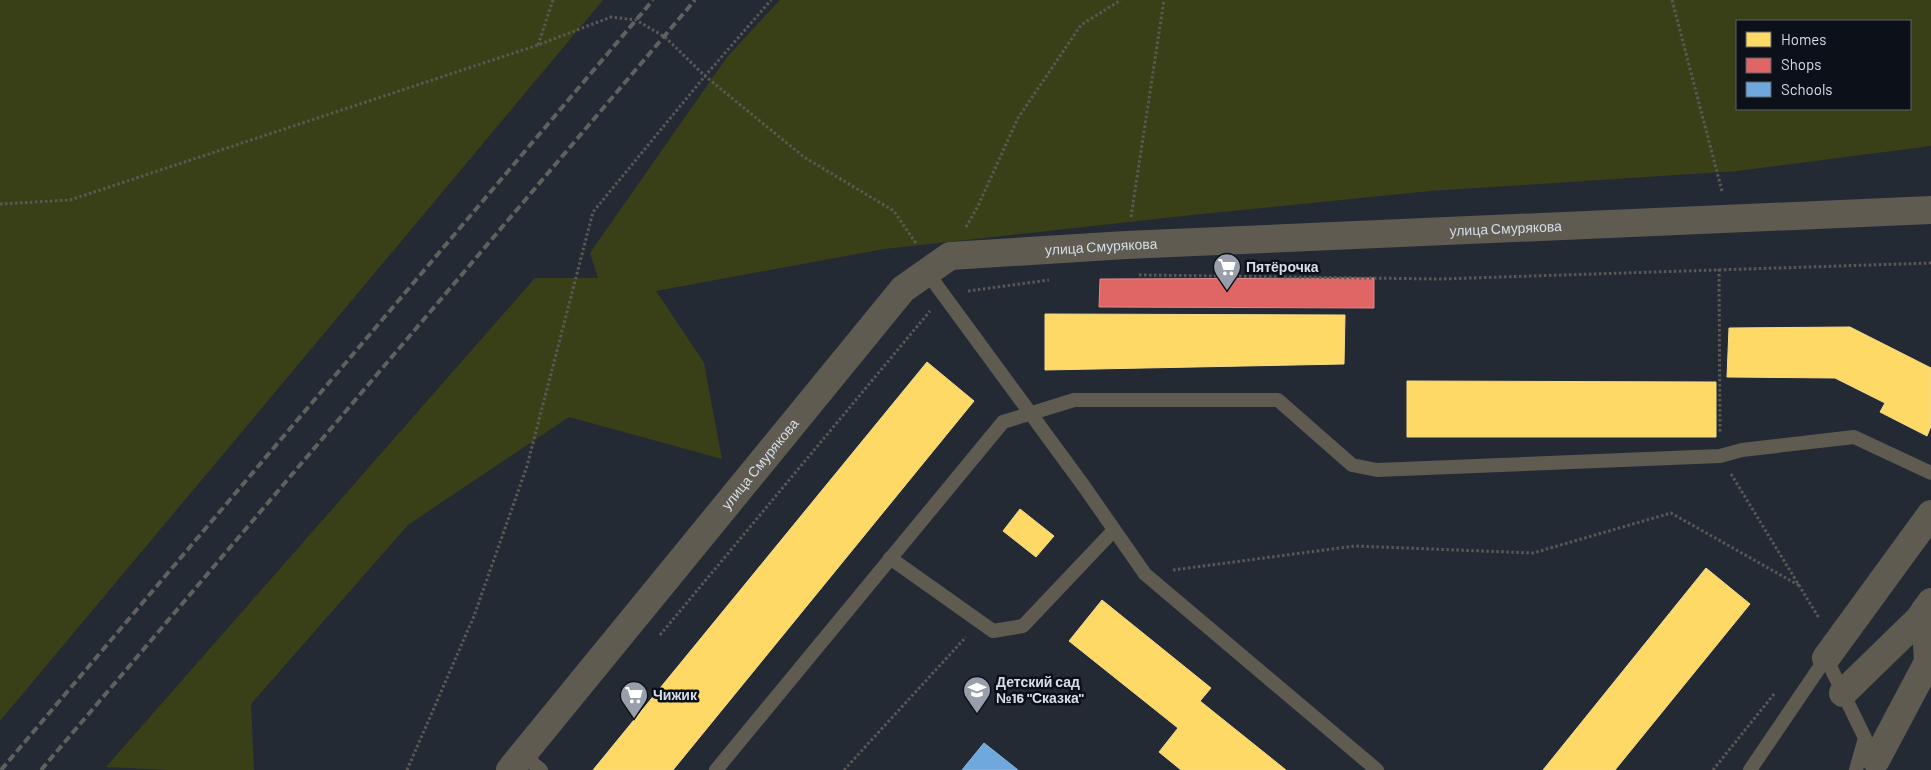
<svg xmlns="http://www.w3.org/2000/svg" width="1931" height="770" viewBox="0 0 1931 770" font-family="Barlow,sans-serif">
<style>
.green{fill:#393f17;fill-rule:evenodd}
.homes{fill:#ffd966;stroke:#f3da8e}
.shops{fill:#e06666;stroke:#dd8a8e}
.schools{fill:#6fa8dc;stroke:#8eb8e0}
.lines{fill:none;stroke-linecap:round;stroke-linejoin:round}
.path{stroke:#5a5955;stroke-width:3;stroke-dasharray:2.5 2.5;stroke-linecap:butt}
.service{stroke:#5f5b51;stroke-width:14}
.minor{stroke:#5f5b51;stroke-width:28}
.tertiary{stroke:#5f5b51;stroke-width:28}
.rail{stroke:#60605e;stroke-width:4;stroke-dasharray:8 4;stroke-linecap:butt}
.labels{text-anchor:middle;stroke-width:5;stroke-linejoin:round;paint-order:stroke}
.street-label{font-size:14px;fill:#d7deea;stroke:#0c1119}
.poi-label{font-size:14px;font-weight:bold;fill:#d7deea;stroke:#0c1119;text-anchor:start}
</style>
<rect width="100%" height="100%" fill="#242a34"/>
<g class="green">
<path d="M0 0H603L0 721Z"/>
<path d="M780 0H1931V146L1737 171 1430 191 1192 215 884 249 656 291 704 363 722 459 569 417 408 525 251 704 254 770H169L106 767 535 278H598L590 253 727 57ZM1910 21V109H1737V21Z"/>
</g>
<g class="homes">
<path d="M1045 314 1345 315 1344 364 1045 370Z"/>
<path d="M1850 327 1931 368V426L1927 436 1880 412 1885 403 1835 378 1727 377 1729 328Z"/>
<path d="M927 362 974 401 673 770H593Z"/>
<path d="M1407 381 1716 382V437H1407Z"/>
<path d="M1020 509 1054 536 1036 557 1003 531Z"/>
<path d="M1706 568 1750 604 1615 770H1543Z"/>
<path d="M1102 600 1211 688 1200 701 1286 770H1181L1159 752 1178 728 1069 641Z"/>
</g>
<path class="shops" d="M1374 278V308L1099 307 1100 279Z"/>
<path class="schools" d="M984 743 1018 770H962Z"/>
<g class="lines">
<g class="path">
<path d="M1672 0 1722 191"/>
<path d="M538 45 553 0"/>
<path d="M0 204 70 200 538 45 611 17 636 20 665 37 705 76 804 157 894 211 917 245"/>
<path d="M1131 217 1164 0"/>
<path d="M966 227 978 206 1018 118 1081 25 1121 0"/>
<path d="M1719 269 1720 434"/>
<path d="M1139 275 1440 279 1931 263"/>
<path d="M968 291 1049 280"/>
<path d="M1731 474 1819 618"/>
<path d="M1173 570 1355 546 1533 553 1671 513 1800 586"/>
<path d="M660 635 930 311"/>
<path d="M407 770 474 616 527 466 593 212 705 76 771 0"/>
<path d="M844 770 966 637"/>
<path d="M1713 770 1774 694"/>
</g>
<g class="service">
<path d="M926 271 1083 485 1145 574 1377 770"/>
<path d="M890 558 993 631 1023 626 1114 530"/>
<path d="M1826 658 1865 738 1856 770"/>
<path d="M522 754 541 770"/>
<path d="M716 770 1003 422 1074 400H1278L1352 465 1377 470 1720 456 1742 450 1854 437 1931 473"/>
<path d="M1750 770 1826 658"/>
</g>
<g class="minor">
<path d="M1826 658 1931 514"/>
<path d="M1843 693 1919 619 1931 602"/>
<path d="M1876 760 1928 662 1925 610"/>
</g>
<path class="tertiary" id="s1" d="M510 770 903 289 950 256 1126 245 1931 210"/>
<g class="rail">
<path d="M1 770 653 0"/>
<path d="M41 770 695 0"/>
</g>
</g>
<defs>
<g id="supermarket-pin" transform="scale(1.4375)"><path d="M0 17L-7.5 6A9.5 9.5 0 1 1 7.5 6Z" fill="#989faa" stroke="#0c1119"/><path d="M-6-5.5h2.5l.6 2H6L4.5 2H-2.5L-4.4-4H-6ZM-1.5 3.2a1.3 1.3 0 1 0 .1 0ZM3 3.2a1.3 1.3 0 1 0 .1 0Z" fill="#fff"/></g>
<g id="school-pin" transform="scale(1.4375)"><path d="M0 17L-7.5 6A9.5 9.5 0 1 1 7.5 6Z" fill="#989faa" stroke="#0c1119"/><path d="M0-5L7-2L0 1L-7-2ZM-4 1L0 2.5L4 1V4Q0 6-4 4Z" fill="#fff"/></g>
</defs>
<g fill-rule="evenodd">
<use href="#supermarket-pin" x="1227" y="267"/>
<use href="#school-pin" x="977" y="690"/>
<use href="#supermarket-pin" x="634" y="695"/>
</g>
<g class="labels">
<g class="street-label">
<text dy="5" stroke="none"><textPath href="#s1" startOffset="1235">улица Смурякова</textPath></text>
<text dy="5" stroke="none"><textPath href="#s1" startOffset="830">улица Смурякова</textPath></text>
<text dy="5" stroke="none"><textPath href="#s1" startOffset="395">улица Смурякова</textPath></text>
</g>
<g class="poi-label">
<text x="1246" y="272">Пятёрочка</text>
<text x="996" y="687">Детский сад<tspan x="996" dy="16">№16 "Сказка"</tspan></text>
<text x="653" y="700">Чижик</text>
</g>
</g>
<rect x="1736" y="20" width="175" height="90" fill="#0c1119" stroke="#5d636d"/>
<rect x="1746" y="32" width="25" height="15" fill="#ffd966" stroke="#5d636d"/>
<text x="1781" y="45" font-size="15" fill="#d7deea">Homes</text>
<rect x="1746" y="58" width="25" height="15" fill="#e06666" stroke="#5d636d"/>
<text x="1781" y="70" font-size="15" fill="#d7deea">Shops</text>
<rect x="1746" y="82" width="25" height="15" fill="#6fa8dc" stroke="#5d636d"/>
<text x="1781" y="95" font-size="15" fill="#d7deea">Schools</text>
</svg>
